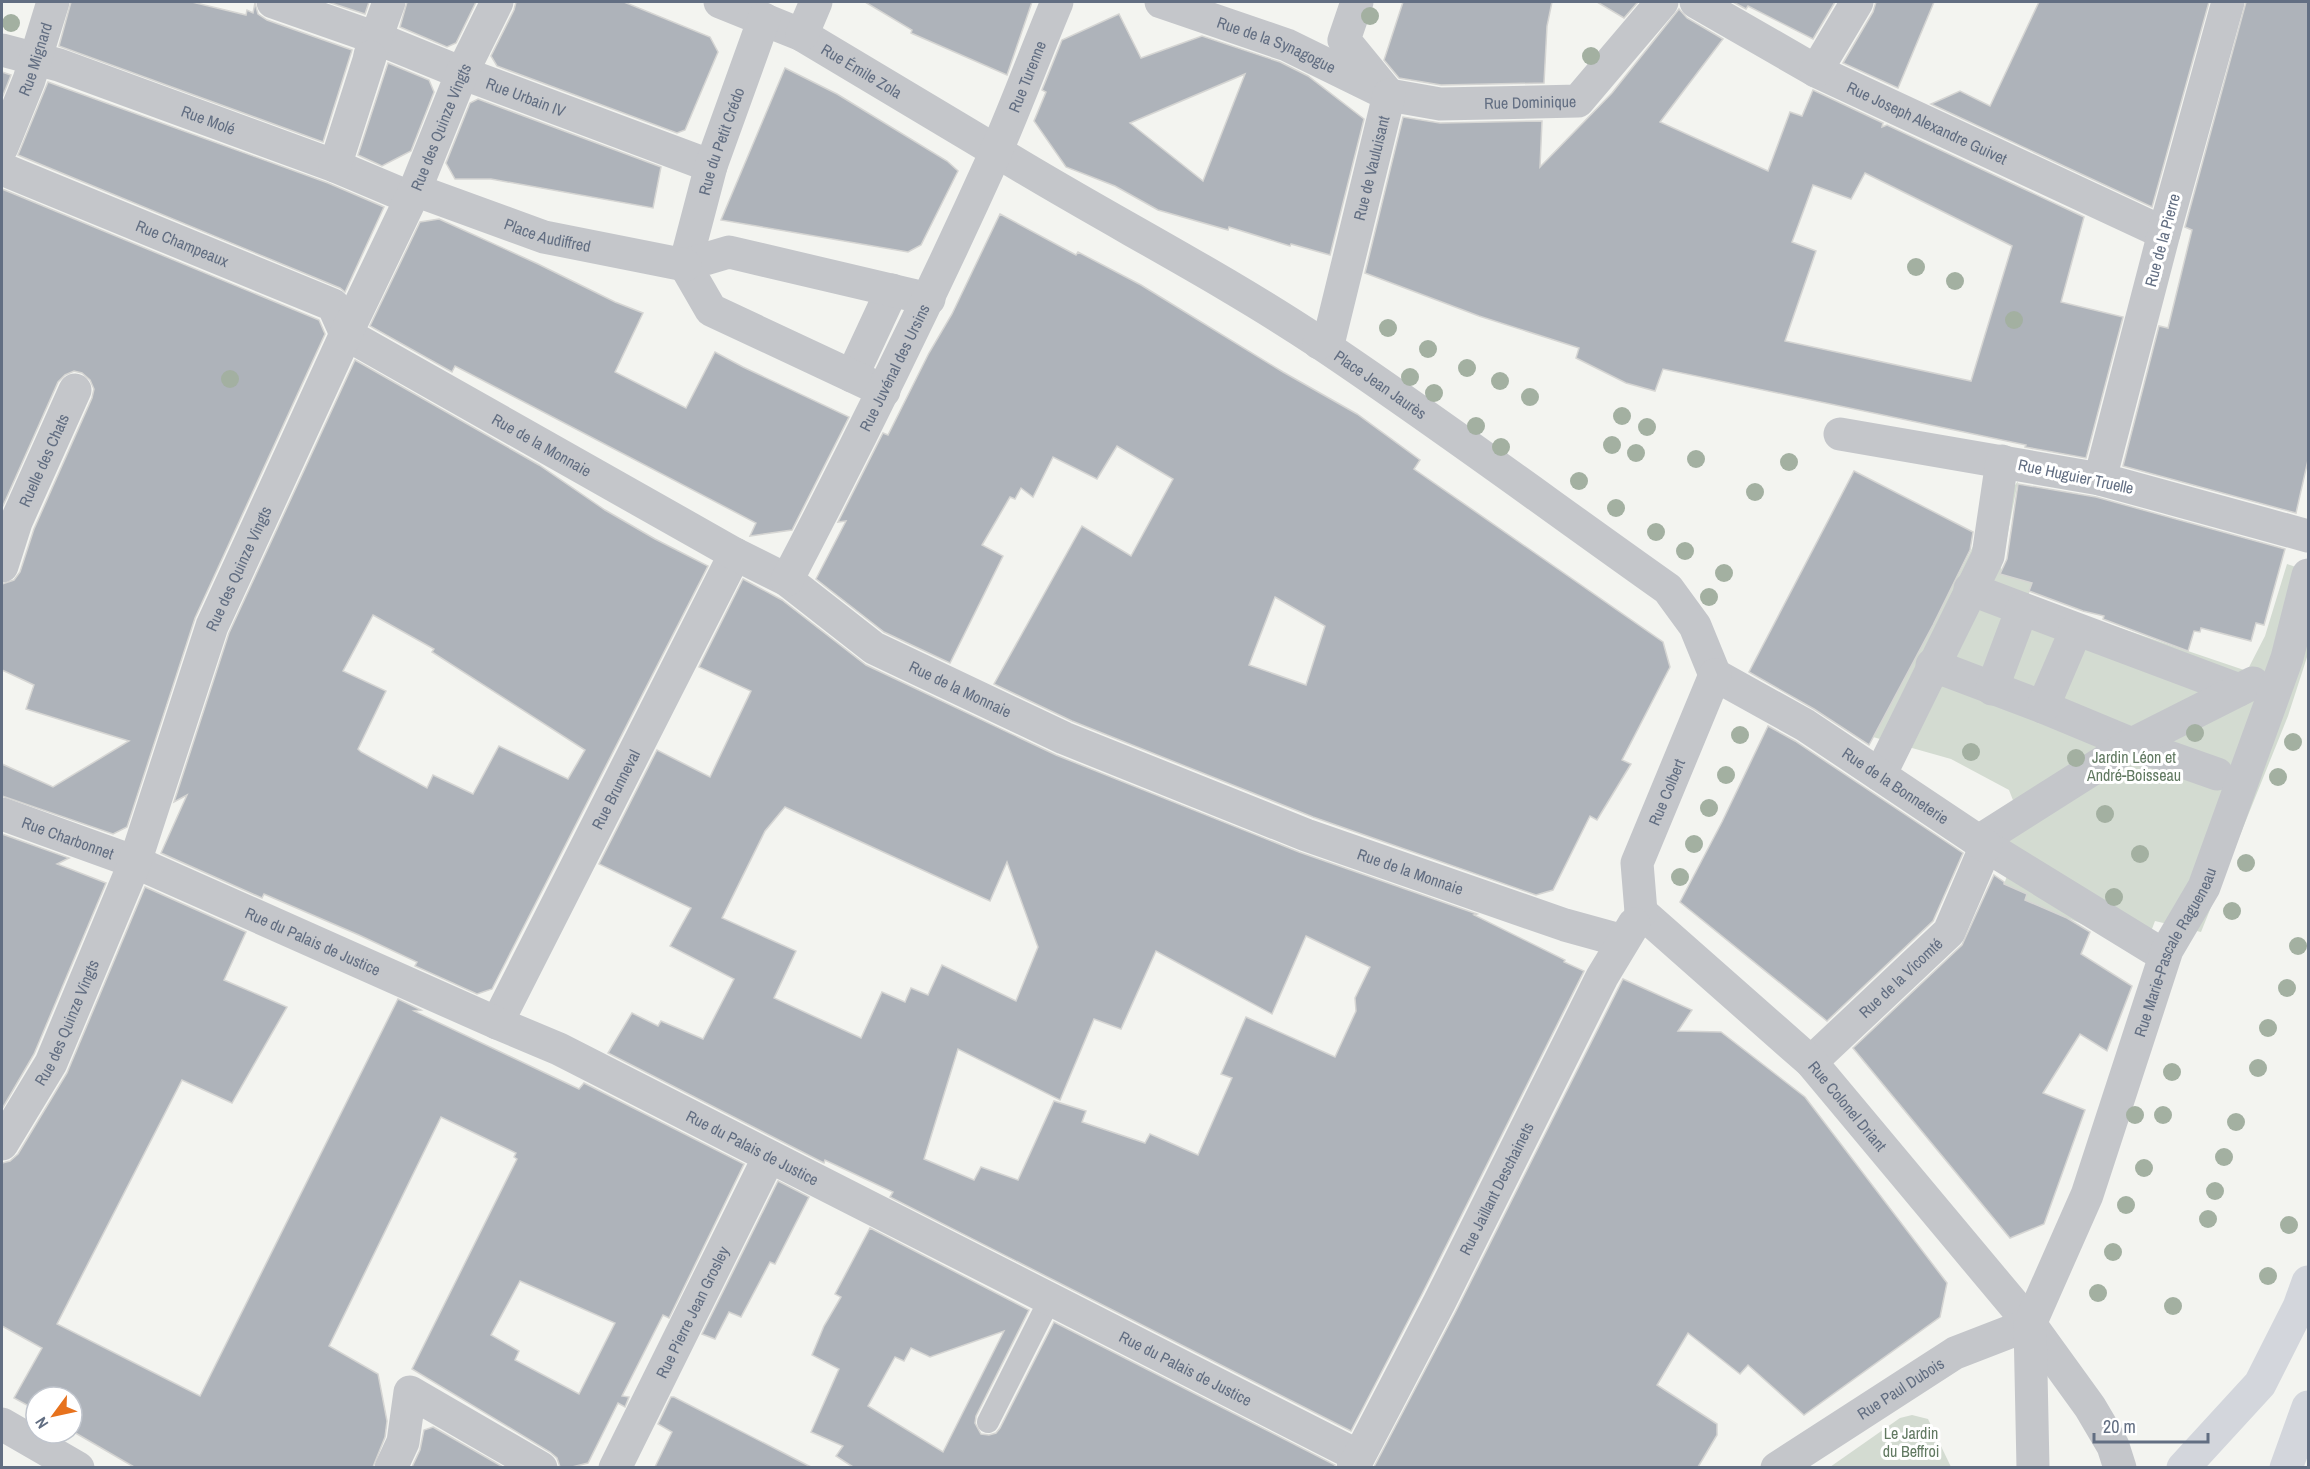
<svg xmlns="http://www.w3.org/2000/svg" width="2310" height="1469" viewBox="0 0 2310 1469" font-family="'Archivo Narrow',sans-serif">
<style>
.green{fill:#d3dbd1}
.building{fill:#aeb3ba;stroke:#d5d5d3;stroke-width:1.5;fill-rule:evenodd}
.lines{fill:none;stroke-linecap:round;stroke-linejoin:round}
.service{stroke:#c4c6ca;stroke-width:22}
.pedestrian{stroke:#c4c6ca;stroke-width:33}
.minor{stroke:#c4c6ca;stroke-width:33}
.tertiary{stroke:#c4c6ca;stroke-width:33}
.secondary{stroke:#d3d6dc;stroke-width:33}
.tree{fill:#a3b0a1}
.labels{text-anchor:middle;stroke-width:6;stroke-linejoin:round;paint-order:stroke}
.street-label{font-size:16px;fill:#626e82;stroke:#fff}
.park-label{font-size:16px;fill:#617961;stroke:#fff}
</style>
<rect width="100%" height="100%" fill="#f3f4f0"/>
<g class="green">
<path d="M2018 481 2001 568 2004 575 2032 583 2028 597 2247 671 2265 636 2287 564 2308 571V654L2288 716 2201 932 2155 921 2144 950 2025 900 2027 894 2004 884 2011 866 1997 861 2018 813 2009 790 1951 759 1873 737 1979 535Z"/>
<path d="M1912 1415 1928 1419 1951 1467H1830L1900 1418Z"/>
</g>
<g class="building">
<path d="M71 2H192L246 15 247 10 253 13 255 3 258 14 267 20 352 50 323 142 59 46Z"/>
<path d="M328 2H369L365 14Z"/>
<path d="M407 2H476L456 43 447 47 400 27Z"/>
<path d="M516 2H624L710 37 718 52 685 130 677 133 497 66 491 56 514 10Z"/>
<path d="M865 2H1032L1007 75 911 33 912 30Z"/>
<path d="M1403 2H1552L1547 26 1544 83 1441 85 1399 78 1384 60Z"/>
<path d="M1597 2H1638L1624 18Z"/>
<path d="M1733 2H1835L1813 39 1748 6 1746 9Z"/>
<path d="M1876 2H1934L1898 88 1843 63 1873 12Z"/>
<path d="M2039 2H2209L2152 207 1931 104 1960 91 1990 106Z"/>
<path d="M2246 2H2308V460L2296 513 2123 466 2159 326 2168 328 2192 230 2185 227Z"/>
<path d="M1679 9 1687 18 1723 39 1660 122 1768 171 1790 112 1802 116 1813 90 1883 123 1882 127 1887 125 2084 217 2061 302 2123 317 2086 458 2025 447 2026 445 1663 369 1655 391 1626 383 1576 358 1579 348 1479 316 1365 273 1403 117 1440 123 1542 121 1540 167 1612 93ZM1865 173 2012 246 1971 381 1785 341 1816 251 1792 242 1813 185 1851 199Z"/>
<path d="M1119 14 1141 58 1202 36 1280 62 1308 76 1364 119 1330 255 1291 244 1290 246 1229 227 1228 230 1158 210 1115 186 1066 167 1034 121 1046 92 1042 90 1062 40ZM1245 74 1203 181 1130 123Z"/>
<path d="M388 63 429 80 434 92 411 151 382 166 358 155Z"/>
<path d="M785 68 837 94 947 161 958 171 921 245 908 252 721 220Z"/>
<path d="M2 72 11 75 2 98Z"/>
<path d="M48 82 328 183 384 207 345 292 340 288 18 155Z"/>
<path d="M478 99 661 167 653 208 491 179H455L446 163 470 103Z"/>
<path d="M2 189 319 320 325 334 195 618 127 827 113 834 2 796V764L53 787 129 741 26 709 34 685 2 670V584L14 580 20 572 34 529 92 398 94 389 90 380 82 373 74 371 65 375 58 382 2 508Z"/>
<path d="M1000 214 1076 255 1078 252 1141 285 1283 372 1357 414 1420 460 1414 469 1663 642 1670 667 1622 760 1631 764 1597 820 1590 816 1553 890 1536 895 1313 817 1072 721 994 684 1082 526 1131 556 1173 479 1117 446 1097 479 1053 457 1033 497 1021 488 1015 499 1010 497 982 545 1003 556 950 663 884 632 816 579 846 521 838 522 883 433 888 435 929 353 952 314ZM1275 597 1325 626 1306 685 1249 665Z"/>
<path d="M439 219 538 264 615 302 643 313 615 372 686 408 715 352 743 367 849 417 792 530 750 536 756 523 455 366 452 372 370 326 420 222Z"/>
<path d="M355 360 539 465 605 510 655 539 708 566 497 979 492 989 477 994 415 966 417 962 359 935 264 894 262 898 161 853 187 795 174 802 229 633ZM373 615 434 649 432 652 585 750 568 779 499 746 473 794 433 775 427 788 361 752 358 749 386 691 343 671Z"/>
<path d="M1854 471 1973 532 1970 550 1933 625 1869 745 1814 709 1749 672Z"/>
<path d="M2018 484 2096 497 2285 549 2264 625 2256 623 2251 641 2201 628 2200 632 2194 631 2188 651 2103 619 2104 616 2083 611 2029 591 2032 583 2000 574 2007 559Z"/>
<path d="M743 579 782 600 866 665 1056 755 1299 852 1477 914 1474 915 1565 960 1564 962 1584 971 1422 1294 1351 1431 890 1197 893 1192 825 1160 824 1163 608 1053 632 1013 658 1026 661 1021 703 1039 734 979 670 946 691 908 599 864 657 750 710 777 751 691 699 667ZM785 807 990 901 1007 862 1038 947 1016 1001 942 965 928 995 911 988 905 1002 882 992 861 1038 774 998 796 951 722 918 765 831ZM1306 936 1370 967 1355 998 1356 1011 1335 1057 1246 1017 1221 1074 1232 1078 1198 1155 1150 1134 1145 1143 1082 1122 1086 1111 1054 1101 1018 1180 981 1167 974 1180 924 1159 958 1049 1060 1100 1094 1019 1121 1029 1156 951 1272 1014Z"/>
<path d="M1768 726 1795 741 1963 853 1933 921 1827 1021 1680 902 1722 822Z"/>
<path d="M2 834 69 858 57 864 106 883 34 1054 2 1109Z"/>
<path d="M1994 875 2004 882V884L2027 894 2025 900 2067 918 2090 932 2081 954 2132 986 2107 1051 2080 1034 2043 1093 2085 1110 2044 1224 2010 1238 1853 1048 1962 945Z"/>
<path d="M145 887 246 932 224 980 287 1007 232 1103 182 1080 57 1324 200 1396 398 999 421 1010 414 1011 579 1089 584 1083 744 1164 669 1318 663 1315 622 1396 629 1397 625 1407 618 1403 588 1463 572 1467H560L557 1458 550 1452 412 1369 517 1159 514 1157 516 1153 441 1117 329 1346 378 1374 387 1421 385 1437 373 1467H134L72 1431V1397H36V1410L14 1398 42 1348 2 1326V1163L10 1161 18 1154 67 1073ZM520 1281 615 1323 579 1394 515 1360 519 1351 491 1335Z"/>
<path d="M1623 979 1692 1010 1678 1031 1721 1032 1805 1097 1947 1283 1940 1317 1804 1415 1748 1365 1740 1374 1688 1333 1657 1385 1717 1424V1435L1698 1467H1374L1456 1311Z"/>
<path d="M778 1181 809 1197 775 1264 770 1262 741 1317 729 1312 715 1339 702 1334Z"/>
<path d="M870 1228 1029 1310 976 1416 975 1423 981 1434 989 1435 996 1433 1000 1428 1054 1322 1335 1465 1334 1467H853L836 1456 843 1446 811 1432 839 1369 812 1355 824 1326 841 1297 835 1294ZM1004 1331 943 1452 868 1406 895 1357 904 1361 911 1348 930 1357Z"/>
<path d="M671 1397H674L811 1467H655L672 1432 658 1424Z"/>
<path d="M433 1427 503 1467H412L420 1450 424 1430Z"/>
</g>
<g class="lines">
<path class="service" d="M988 1422 1050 1299"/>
<g class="pedestrian">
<path id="s1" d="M273 2 376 38 462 73 711 166"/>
<path id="s2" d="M720 2 802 35 996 151"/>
<path id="s3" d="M1161 2 1287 45 1389 95"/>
<path d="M802 35 816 2"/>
<path id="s4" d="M2 50 59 65 335 166 411 198"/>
<path d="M370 55 389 2"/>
<path id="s5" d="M2 147 29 80 53 2"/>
<path d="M335 166 370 57"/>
<path id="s6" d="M2 169 333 305 346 334"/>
<path id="s7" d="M415 190 462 73 497 2"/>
<path id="s8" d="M685 265 711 166 764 19"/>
<path d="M1840 434 2100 479"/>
<path id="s9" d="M2 566 16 522 75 390"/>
<path d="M1970 589 2239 690"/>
<path d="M1932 665 2043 707 2132 744 2217 774"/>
<path d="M1992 689 2022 609"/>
<path d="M2043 707 2076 630"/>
<path d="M1880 775 1988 556 2002 461"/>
<path d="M1979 841 2132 744 2253 683"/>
<path id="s10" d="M497 1023 735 554"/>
<path id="s11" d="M1811 1062 1949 932 1986 846 2152 948"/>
</g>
<g class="minor">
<path d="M1357 2 1344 40 1389 95"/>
<path id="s12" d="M1696 2 1816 71 2164 233"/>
<path d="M2228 2 2164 233 2100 479 2308 536"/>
<path d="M1816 71 1857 2"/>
<path id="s13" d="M1389 95 1440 104 1578 101 1662 2"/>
<path id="s14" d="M996 151C1103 217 1215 273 1320 343 1438 422 1552 507 1668 589L1695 626 1715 675"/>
<path id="s15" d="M346 334 735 554 787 580 874 648 1064 738 1306 835 1565 925 1623 941"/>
<path id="s16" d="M1319 343 1330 336 1389 95"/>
<path d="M852 376 892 290"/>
<path d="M884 391 711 310 685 265 729 252 929 299"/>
<path id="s17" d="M787 580C860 440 930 298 995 154 1017 104 1036 52 1057 2"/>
<path id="s18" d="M1715 675 1805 725 1986 846"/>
<path id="s19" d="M2 814 135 862 497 1023 559 1049 1358 1456"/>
<path id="s20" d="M1641 912 1811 1062 2030 1324 2090 1407 2113 1446 2120 1468"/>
<path id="s21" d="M1641 912 1637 863 1715 675"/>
<path id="s22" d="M2 1144 51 1063 135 862 212 626 346 334 415 190 544 237 685 265"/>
<path d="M391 1468 403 1442 410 1392 541 1468"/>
<path id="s23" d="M615 1468 769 1157"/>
<path id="s24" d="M1353 1468 1439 1303 1602 977 1634 924"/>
<path id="s25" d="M1777 1468 1955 1353 2030 1324"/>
<path id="s26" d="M2033 1468 2030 1324 2087 1195 2167 950 2204 887 2287 658 2308 575"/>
</g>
<path class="tertiary" d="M2 1424 78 1468"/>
<g class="secondary">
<path d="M2183 1468 2260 1384 2299 1307 2308 1282"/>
<path d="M2286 1468 2308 1407"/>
</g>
</g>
<g class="tree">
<circle cx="1370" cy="16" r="9"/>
<circle cx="11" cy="23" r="9"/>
<circle cx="1591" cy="56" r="9"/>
<circle cx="1916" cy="267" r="9"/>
<circle cx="1955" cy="281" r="9"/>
<circle cx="2014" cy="320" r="9"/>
<circle cx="1388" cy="328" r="9"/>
<circle cx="1428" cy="349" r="9"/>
<circle cx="1467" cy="368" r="9"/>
<circle cx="1410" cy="377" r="9"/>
<circle cx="230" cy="379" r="9"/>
<circle cx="1500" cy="381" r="9"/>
<circle cx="1434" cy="393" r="9"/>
<circle cx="1530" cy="397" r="9"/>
<circle cx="1622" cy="416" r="9"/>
<circle cx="1476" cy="426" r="9"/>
<circle cx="1647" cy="427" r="9"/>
<circle cx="1612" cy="445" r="9"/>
<circle cx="1501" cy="447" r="9"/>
<circle cx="1636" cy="453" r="9"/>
<circle cx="1696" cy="459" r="9"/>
<circle cx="1789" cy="462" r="9"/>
<circle cx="1579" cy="481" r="9"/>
<circle cx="1755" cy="492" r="9"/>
<circle cx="1616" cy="508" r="9"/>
<circle cx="1656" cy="532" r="9"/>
<circle cx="1685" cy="551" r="9"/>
<circle cx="1724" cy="573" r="9"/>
<circle cx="1709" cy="597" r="9"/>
<circle cx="2195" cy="733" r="9"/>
<circle cx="1740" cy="735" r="9"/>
<circle cx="2293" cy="742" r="9"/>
<circle cx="1971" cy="752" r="9"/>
<circle cx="2076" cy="758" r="9"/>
<circle cx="1726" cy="775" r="9"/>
<circle cx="2278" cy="777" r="9"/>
<circle cx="1709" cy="808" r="9"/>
<circle cx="2105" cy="814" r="9"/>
<circle cx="1694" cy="844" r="9"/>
<circle cx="2140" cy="854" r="9"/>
<circle cx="2246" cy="863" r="9"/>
<circle cx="1680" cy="877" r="9"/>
<circle cx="2114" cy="897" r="9"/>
<circle cx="2232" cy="911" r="9"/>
<circle cx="2298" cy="946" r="9"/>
<circle cx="2287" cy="988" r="9"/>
<circle cx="2268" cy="1028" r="9"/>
<circle cx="2258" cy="1068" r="9"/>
<circle cx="2172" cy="1072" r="9"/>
<circle cx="2135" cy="1115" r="9"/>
<circle cx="2163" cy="1115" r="9"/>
<circle cx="2236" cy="1122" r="9"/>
<circle cx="2224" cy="1157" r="9"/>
<circle cx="2144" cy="1168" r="9"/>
<circle cx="2215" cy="1191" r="9"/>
<circle cx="2126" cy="1205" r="9"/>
<circle cx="2208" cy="1219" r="9"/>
<circle cx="2289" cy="1225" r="9"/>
<circle cx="2113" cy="1252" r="9"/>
<circle cx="2268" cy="1276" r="9"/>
<circle cx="2098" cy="1293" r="9"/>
<circle cx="2173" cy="1306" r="9"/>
</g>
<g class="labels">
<g class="street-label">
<text dy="6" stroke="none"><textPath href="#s3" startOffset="123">Rue de la Synagogue</textPath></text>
<text dy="6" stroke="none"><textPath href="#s5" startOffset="94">Rue Mignard</textPath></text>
<text dy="6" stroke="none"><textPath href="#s2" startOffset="158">Rue Émile Zola</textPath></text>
<text dy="6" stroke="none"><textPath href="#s17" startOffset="558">Rue Turenne</textPath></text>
<text dy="6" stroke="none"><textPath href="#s1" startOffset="270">Rue Urbain IV</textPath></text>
<text dy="6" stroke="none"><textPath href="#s13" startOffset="142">Rue Dominique</textPath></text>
<text dy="6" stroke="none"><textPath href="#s4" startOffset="218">Rue Molé</textPath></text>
<text dy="6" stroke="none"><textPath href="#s12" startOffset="261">Rue Joseph Alexandre Guivet</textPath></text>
<text dy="6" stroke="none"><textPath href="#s7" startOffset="68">Rue des Quinze Vingts</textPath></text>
<text dy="6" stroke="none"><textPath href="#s8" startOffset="129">Rue du Petit Crédo</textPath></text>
<text dy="6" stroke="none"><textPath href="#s16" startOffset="186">Rue de Vauluisant</textPath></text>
<text dy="6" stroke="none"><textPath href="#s22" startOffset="1182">Place Audiffred</textPath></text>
<text transform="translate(2162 240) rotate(-75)" y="6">Rue de la Pierre</text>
<text dy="6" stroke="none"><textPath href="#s6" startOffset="195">Rue Champeaux</textPath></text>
<text dy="6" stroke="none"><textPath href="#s17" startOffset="238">Rue Juvénal des Ursins</textPath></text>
<text dy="6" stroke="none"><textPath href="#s14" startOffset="450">Place Jean Jaurès</textPath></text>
<text dy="6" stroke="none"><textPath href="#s15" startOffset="225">Rue de la Monnaie</textPath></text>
<text dy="6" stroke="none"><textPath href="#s9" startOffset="114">Ruelle des Chats</textPath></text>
<text transform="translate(2076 476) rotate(12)" y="6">Rue Huguier Truelle</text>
<text dy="6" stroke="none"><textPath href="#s22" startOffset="624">Rue des Quinze Vingts</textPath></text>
<text dy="6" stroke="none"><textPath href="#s15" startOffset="711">Rue de la Monnaie</textPath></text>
<text dy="6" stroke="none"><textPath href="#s18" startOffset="212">Rue de la Bonneterie</textPath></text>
<text dy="6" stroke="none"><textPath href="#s10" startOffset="262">Rue Brunneval</textPath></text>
<text dy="6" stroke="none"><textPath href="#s21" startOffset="126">Rue Colbert</textPath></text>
<text dy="6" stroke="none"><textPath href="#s19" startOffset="70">Rue Charbonnet</textPath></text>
<text dy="6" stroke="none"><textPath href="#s15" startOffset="1197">Rue de la Monnaie</textPath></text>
<text dy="6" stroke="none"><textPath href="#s19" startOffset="336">Rue du Palais de Justice</textPath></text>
<text dy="6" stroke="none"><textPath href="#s26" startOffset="544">Rue Marie-Pascale Ragueneau</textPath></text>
<text dy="6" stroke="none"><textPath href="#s11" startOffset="123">Rue de la Vicomté</textPath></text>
<text dy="6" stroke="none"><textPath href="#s22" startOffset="138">Rue des Quinze Vingts</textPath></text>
<text dy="6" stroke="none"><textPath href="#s20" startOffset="284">Rue Colonel Driant</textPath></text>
<text dy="6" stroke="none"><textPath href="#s19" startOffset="822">Rue du Palais de Justice</textPath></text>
<text dy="6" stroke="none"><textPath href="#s24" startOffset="314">Rue Jaillant Deschainets</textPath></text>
<text dy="6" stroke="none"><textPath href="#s23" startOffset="174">Rue Pierre Jean Grosley</textPath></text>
<text dy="6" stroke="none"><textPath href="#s19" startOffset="1308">Rue du Palais de Justice</textPath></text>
<text dy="6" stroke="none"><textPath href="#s25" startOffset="147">Rue Paul Dubois</textPath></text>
</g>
<g class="park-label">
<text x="2134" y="763">Jardin Léon et<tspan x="2134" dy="18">André-Boisseau</tspan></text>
<text x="1911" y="1439">Le Jardin<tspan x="1911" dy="18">du Beffroi</tspan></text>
</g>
</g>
<rect width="2310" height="1469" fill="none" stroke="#626e82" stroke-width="6"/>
<g transform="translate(54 1415) rotate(237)"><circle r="28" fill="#ffffff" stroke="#c0c5cd" stroke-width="1.5"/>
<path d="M0-4.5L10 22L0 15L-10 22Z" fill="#e7721d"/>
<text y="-9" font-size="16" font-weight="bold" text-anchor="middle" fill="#626e82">N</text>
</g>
<path d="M2094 1433v9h114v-9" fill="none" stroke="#626e82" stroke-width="3"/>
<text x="2103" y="1433" font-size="18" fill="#626e82" stroke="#ffffff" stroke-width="4.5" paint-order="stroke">20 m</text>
</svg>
